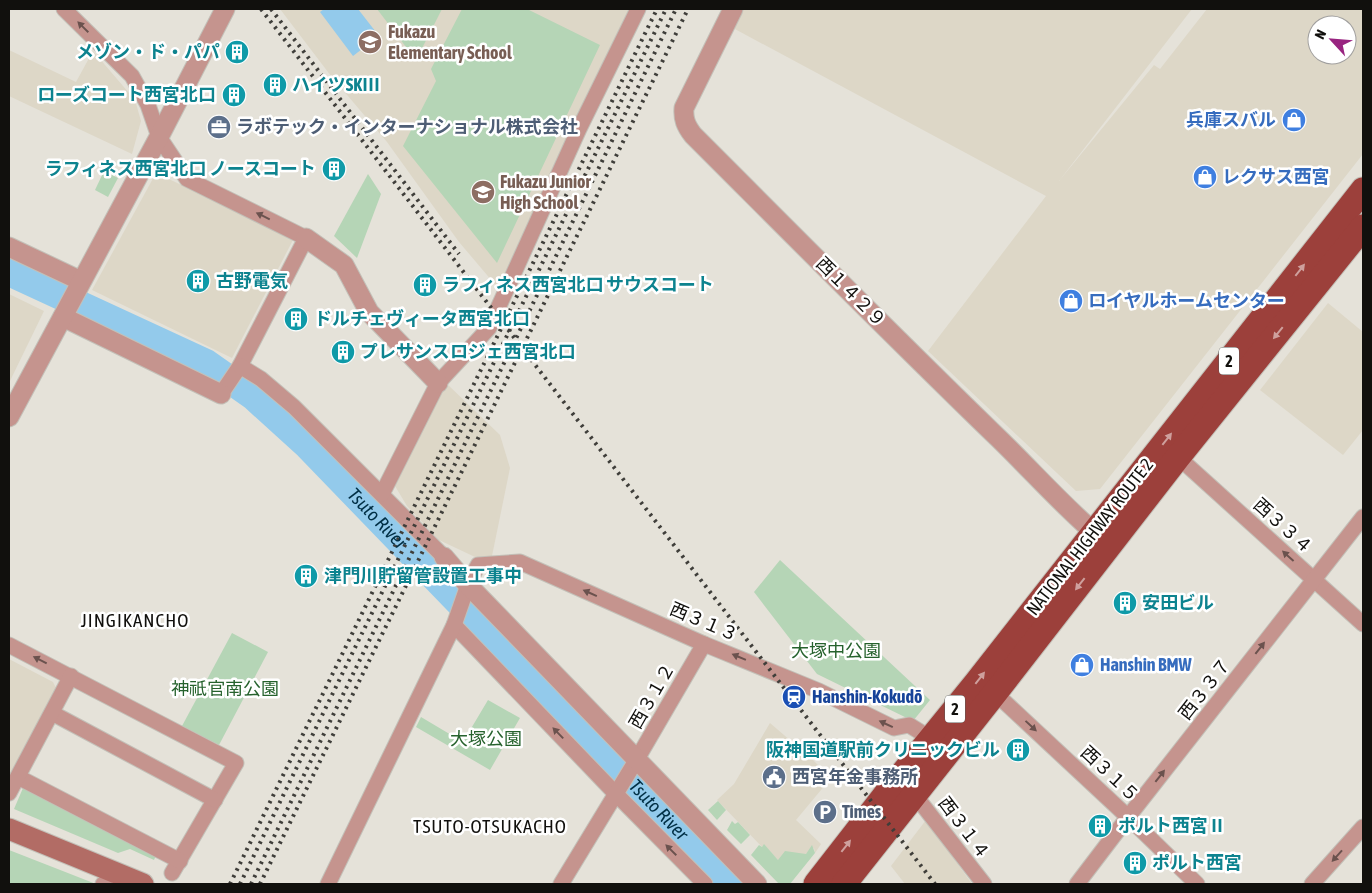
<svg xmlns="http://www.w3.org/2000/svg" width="1372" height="893" viewBox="0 0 1372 893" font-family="'Asap Condensed','Noto Sans JP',sans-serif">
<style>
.built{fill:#ddd7c7;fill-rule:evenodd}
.green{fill:#b5d5b6}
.water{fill:#93caeb}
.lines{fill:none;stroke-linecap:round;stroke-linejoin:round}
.river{stroke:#93caeb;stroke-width:28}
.minor-casing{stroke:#c3c0b8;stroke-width:17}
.tertiary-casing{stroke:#c3c0b8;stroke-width:21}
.secondary-casing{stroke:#c3c0b8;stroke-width:23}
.trunk-casing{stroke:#c3c0b8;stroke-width:27}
.minor{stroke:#c5948e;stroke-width:15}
.tertiary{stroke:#c5948e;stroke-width:19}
.secondary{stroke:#b26c65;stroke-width:21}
.trunk{stroke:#9c403b;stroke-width:25}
.rail{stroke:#3f3e3a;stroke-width:4;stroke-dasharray:2.5 5;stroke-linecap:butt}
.oneway{fill:#6b524e}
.oneway2{fill:#cea09d}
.labels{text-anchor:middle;stroke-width:5;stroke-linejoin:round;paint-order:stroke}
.shield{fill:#fff;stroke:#585856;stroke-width:1}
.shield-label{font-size:16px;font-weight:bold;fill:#11100d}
.education-label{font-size:18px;font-weight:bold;fill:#785e54;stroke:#fff;text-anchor:start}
.culture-label{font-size:18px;font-weight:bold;fill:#0d838f;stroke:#fff;text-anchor:start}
.shop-label{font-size:18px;font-weight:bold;fill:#366cbe;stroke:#fff;text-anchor:start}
.service-label{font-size:18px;font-weight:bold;fill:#4e5e75;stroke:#fff;text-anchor:start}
.street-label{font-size:18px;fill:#11100d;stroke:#fff}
.park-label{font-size:18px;fill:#26622d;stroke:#fff}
.transit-label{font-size:18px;font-weight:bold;fill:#164399;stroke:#fff;text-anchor:start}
.water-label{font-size:19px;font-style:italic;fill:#002f45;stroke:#fff}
.neighbourhood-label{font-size:19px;letter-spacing:1px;fill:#11100d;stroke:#fff}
</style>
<rect width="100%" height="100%" fill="#e5e2d9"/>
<g class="built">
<path d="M280 9H631L498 288 459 242 387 142 331 76Z"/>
<path d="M743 9H1192L1059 181 1154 65 1160 69 1207 9H1363V154L1100 489 1076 491 928 351 1046 196 733 28ZM1317 25H1347V55H1317Z"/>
<path d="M9 50 76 82 93 51 135 100 141 121 132 154 9 96Z"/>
<path d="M156 173 294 238 232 358 92 290Z"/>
<path d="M9 294 44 311 9 383Z"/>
<path d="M1328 303 1363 332V430L1343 455 1260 390Z"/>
<path d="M446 383 500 435 510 468 492 556 475 557 439 540 407 506 395 486Z"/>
<path d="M9 659 53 682 57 690 9 781Z"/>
<path d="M770 723 812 759 831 778 796 820 821 844 815 853 814 848 806 854 778 860 764 845 762 847 717 800 734 784Z"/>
<path d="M926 820 972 884H905L891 866Z"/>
</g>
<g class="green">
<path d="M377 9H442L416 60Z"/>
<path d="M462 9H527L600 45 497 263 403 146 436 81 431 69Z"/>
<path d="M104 171 118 178 108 197 95 190Z"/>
<path d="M368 174 381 194 357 258 334 236Z"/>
<path d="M780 560 930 700 913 721 817 674 754 592Z"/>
<path d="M232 633 268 652 219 745 182 726Z"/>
<path d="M488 700 520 718 490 770 416 727 421 717 463 742Z"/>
<path d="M23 788 157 853 154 860 130 849 118 853 14 809Z"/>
<path d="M718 801 726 810 717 820 708 810Z"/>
<path d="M732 821 735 824 738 822 750 835 741 844 727 830Z"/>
<path d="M764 844 778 860 785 851 806 854 812 845 815 853 790 884H779L751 855 759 845 762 847Z"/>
<path d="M9 850 96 884H9Z"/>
</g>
<path class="water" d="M324 9H358L379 36 353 56 320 12Z"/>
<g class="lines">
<path class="river" id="s1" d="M9 272 206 363 253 396 308 446 731 884"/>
<g class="minor-casing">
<g id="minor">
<path d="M64 9 132 76 148 105 159 137 187 179 306 238 240 366 221 394"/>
<path d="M240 366 261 379 294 407 444 557"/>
<path d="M1178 457 1363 624"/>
<path d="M382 494 438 383 489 328 579 129 638 9"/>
<path d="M454 625 616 794 705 884"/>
<path d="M9 645 236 763 172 873"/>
<path d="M995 693 1128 817 1197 884"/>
<path d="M52 713 215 800"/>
<path d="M18 777 180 861"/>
<path d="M9 793 71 676"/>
<path d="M914 794 984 884"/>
<path d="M103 884H105"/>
<path d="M328 884 454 625 468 585 478 565 520 562 704 644 819 691 894 728 909 725 930 738"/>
<path d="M561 884 637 759 704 644"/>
<path d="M1077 884 1128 817 1363 517"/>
<path d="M1312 884 1363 827"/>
</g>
</g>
<g class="tertiary-casing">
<g id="tertiary">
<path d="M733 9 684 108C683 119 686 126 693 135 792 234 891 334 992 432 1029 467 1063 507 1103 540"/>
<path d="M306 238 344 265 369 312 438 383"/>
<path d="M9 247 81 281"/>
<path d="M63 317 221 394"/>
<path d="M9 417 159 137 225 9"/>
<path d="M444 557 468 585 757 884"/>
</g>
</g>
<g class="secondary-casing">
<path id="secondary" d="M9 829 143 884"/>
</g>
<g class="trunk-casing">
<g id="trunk">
<path d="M816 884 886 794 976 683 1363 190"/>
<path d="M844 884 995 693 1178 457 1363 227"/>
</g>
</g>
<use href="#minor" class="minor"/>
<use href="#tertiary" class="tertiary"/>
<use href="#secondary" class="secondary"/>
<use href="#trunk" class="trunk"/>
<g class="rail">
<path d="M261 9 935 884"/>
<path d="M271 9 459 254"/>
<path d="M230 884 657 9"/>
<path d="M240 884 666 9"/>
<path d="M251 884 676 9"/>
<path d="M260 884 688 9"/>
</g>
</g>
<defs><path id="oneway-solid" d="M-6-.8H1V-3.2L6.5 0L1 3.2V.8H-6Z" transform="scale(1.25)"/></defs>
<g class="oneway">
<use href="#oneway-solid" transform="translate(83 27) rotate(-135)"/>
<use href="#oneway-solid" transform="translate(263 216) rotate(-154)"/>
<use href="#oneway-solid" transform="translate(1288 556) rotate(-138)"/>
<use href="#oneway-solid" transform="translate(590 593) rotate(-156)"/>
<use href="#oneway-solid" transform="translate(1260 648) rotate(-52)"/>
<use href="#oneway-solid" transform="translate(739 657) rotate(-157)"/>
<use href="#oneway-solid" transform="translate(40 660) rotate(-153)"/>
<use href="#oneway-solid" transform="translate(886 724) rotate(-155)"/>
<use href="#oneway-solid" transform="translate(1031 726) rotate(43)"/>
<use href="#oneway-solid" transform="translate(558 733) rotate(-134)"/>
<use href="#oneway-solid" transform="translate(1160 776) rotate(-52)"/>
<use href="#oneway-solid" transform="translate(671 850) rotate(-135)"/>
<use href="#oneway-solid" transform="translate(1337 856) rotate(132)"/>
</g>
<g class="oneway2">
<use href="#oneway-solid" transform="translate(1300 270) rotate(-52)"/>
<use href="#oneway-solid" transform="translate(1278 333) rotate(129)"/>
<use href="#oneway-solid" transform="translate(1167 439) rotate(-52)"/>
<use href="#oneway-solid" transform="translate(1080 584) rotate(128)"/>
<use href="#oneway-solid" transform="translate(980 678) rotate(-52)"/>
<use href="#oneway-solid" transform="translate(846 846) rotate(-52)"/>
</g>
<defs>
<g id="school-disc" transform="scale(1.25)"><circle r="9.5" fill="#8d6e63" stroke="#fff"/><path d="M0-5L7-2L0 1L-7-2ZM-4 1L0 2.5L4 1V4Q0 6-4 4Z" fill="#fff"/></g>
<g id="building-disc" transform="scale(1.25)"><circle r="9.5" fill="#0f9aa8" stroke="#fff"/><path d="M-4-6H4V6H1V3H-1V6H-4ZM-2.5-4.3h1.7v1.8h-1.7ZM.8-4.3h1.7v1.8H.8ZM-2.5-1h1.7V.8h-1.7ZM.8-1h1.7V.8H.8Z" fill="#fff"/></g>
<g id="shop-disc" transform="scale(1.25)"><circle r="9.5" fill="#3f7fe0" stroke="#fff"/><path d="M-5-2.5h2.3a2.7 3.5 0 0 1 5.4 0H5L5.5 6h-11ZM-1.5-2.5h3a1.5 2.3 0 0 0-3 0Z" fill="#fff"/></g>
<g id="office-disc" transform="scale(1.25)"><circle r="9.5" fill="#5c6f8a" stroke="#fff"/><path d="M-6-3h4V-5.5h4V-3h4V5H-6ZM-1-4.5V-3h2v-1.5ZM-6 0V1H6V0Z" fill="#fff"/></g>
<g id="station-disc" transform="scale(1.25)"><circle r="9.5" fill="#1a4fb4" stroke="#fff"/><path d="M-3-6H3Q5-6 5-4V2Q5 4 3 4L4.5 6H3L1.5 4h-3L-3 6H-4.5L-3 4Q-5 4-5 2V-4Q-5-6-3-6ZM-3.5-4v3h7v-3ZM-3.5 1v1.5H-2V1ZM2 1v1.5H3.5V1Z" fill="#fff"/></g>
<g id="civic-disc" transform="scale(1.25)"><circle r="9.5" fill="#5c6f8a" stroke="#fff"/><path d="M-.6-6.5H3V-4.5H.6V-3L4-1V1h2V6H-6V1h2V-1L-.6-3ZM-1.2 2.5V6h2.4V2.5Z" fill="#fff"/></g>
<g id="parking-disc" transform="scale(1.25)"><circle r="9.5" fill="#5c6f8a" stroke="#fff"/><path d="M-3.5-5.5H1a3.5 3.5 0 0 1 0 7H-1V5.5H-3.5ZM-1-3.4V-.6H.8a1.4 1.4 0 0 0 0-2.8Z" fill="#fff"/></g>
</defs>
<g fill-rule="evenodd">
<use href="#school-disc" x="370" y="42"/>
<use href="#building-disc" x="237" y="52"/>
<use href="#building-disc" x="275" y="85"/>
<use href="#building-disc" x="234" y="95"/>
<use href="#shop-disc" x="1294" y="120"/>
<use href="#office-disc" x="219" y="127"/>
<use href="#building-disc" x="334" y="169"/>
<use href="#shop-disc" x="1205" y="177"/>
<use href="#school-disc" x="483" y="192"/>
<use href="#building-disc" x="198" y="281"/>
<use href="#building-disc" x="425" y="285"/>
<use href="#shop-disc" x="1071" y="301"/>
<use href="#building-disc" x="296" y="319"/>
<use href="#building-disc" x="343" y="352"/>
<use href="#building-disc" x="306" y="576"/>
<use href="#building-disc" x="1125" y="603"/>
<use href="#shop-disc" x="1082" y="665"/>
<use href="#station-disc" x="794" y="697"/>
<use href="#building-disc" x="1018" y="750"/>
<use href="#civic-disc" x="774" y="777"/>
<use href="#parking-disc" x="825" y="812"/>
<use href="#building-disc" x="1100" y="826"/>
<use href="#building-disc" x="1135" y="863"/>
</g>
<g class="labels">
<g class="shield">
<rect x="1219" y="347.5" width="20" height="27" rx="4"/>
<rect x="945" y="695.5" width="20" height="27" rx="4"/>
</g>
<g class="shield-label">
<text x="1229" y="367">2</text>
<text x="955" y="715">2</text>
</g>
<g class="education-label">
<text x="388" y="38">Fukazu<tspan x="388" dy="21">Elementary School</tspan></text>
<text x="500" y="188">Fukazu Junior<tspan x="500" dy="21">High School</tspan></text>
</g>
<g class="culture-label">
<text x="220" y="58" text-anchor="end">メゾン・ド・パパ</text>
<text x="292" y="91">ハイツSKⅢ</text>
<text x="216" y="101" text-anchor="end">ローズコート西宮北口</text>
<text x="316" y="175" text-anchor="end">ラフィネス西宮北口 ノースコート</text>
<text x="216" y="287">古野電気</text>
<text x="442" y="291">ラフィネス西宮北口 サウスコート</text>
<text x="314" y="325">ドルチェヴィータ西宮北口</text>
<text x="360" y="358">プレサンスロジェ西宮北口</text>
<text x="324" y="582">津門川貯留管設置工事中</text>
<text x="1142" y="609">安田ビル</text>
<text x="1000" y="756" text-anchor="end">阪神国道駅前クリニックビル</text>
<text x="1118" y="832">ポルト西宮Ⅱ</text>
<text x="1152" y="869">ポルト西宮</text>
</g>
<g class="shop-label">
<text x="1276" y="126" text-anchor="end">兵庫スバル</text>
<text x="1222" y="183">レクサス西宮</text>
<text x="1088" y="307">ロイヤルホームセンター</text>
<text x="1100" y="671">Hanshin BMW</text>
</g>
<g class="service-label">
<text x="236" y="133">ラボテック・インターナショナル株式会社</text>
<text x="792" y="783">西宮年金事務所</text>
<text x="842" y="818">Times</text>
</g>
<g class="street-label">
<text transform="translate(851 292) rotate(45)" y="6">西１４２９</text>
<text transform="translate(1283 526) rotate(42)" y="6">西３３４</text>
<text transform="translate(1090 537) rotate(-52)" y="6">NATIONAL HIGHWAY ROUTE 2</text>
<text transform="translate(704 622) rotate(23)" y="6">西３１３</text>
<text transform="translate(1205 689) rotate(-52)" y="6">西３３７</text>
<text transform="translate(652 696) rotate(-60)" y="6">西３１２</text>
<text transform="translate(1110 774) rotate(43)" y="6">西３１５</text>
<text transform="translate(964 828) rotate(53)" y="6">西３１４</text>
</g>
<g class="park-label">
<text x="836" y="657">大塚中公園</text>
<text x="225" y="695">神祇官南公園</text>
<text x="486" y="745">大塚公園</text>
</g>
<g class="transit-label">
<text x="812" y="703">Hanshin-Kokudō</text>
</g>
<g class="water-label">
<text dy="7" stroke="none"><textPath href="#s1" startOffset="449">Tsuto River</textPath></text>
<text dy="7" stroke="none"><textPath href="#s1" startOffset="854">Tsuto River</textPath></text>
</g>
<g class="neighbourhood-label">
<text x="135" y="627">JINGIKANCHO</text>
<text x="490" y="833">TSUTO-OTSUKACHO</text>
</g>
</g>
<rect width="1372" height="893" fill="none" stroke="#11100d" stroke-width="20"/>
<g transform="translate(1332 40) rotate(296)"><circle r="24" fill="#ffffff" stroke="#a09f9e"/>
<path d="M0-4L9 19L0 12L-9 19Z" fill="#982480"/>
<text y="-8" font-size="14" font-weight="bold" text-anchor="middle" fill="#11100d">N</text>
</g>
</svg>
